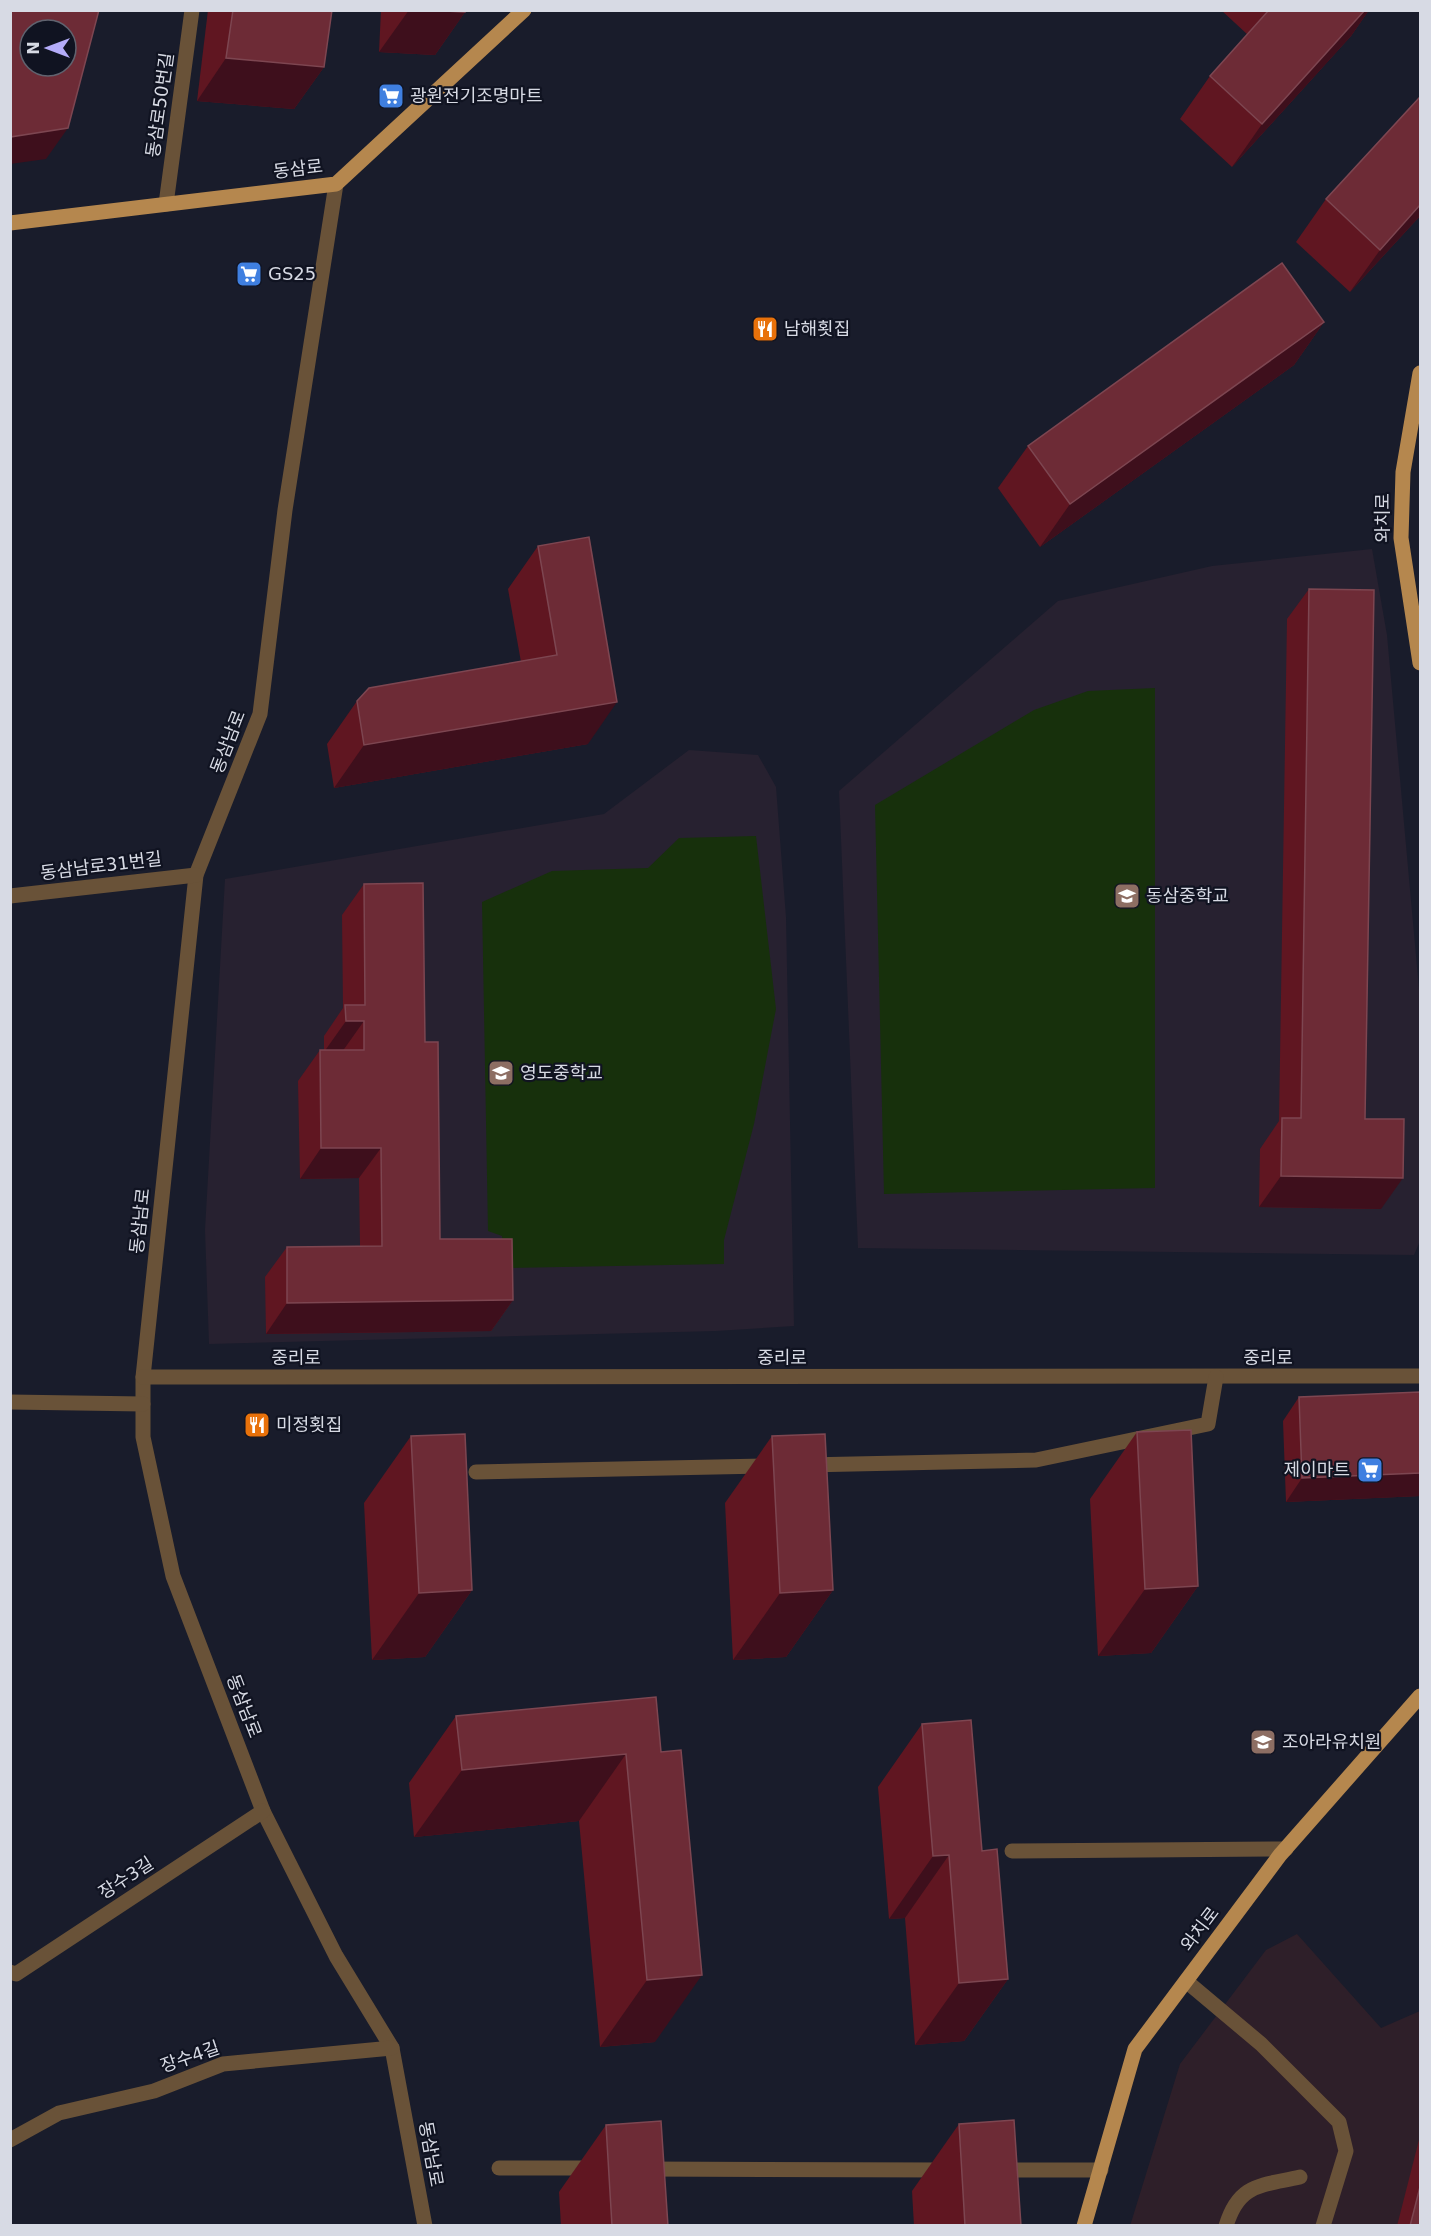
<svg xmlns="http://www.w3.org/2000/svg" width="1431" height="2236" viewBox="0 0 1431 2236" font-family="'DejaVu Sans','Noto Sans KR',sans-serif">
<style>
.commercial{fill:#2e1f29}
.education{fill:#272130}
.green{fill:#17300c}
.lines{fill:none;stroke-linecap:round;stroke-linejoin:round}
.minor{stroke:#695238;stroke-width:15}
.major{stroke:#b5874e;stroke-width:15}
.wall{fill:#601621}
.shaded-wall{fill:#3e0f1c}
.building{fill:#6d2b36;stroke:#7d4651;stroke-width:1.5;fill-rule:evenodd}
.labels{text-anchor:middle;stroke-width:4.5;stroke-linejoin:round;paint-order:stroke}
.poi-label{font-size:18px;fill:#d7dae4;stroke:#101321;text-anchor:start}
.street-label{font-size:18px;fill:#d7dae4;stroke:#101321}
</style>
<rect width="100%" height="100%" fill="#191c2b"/>
<path class="commercial" d="M1297 1934 1381 2028 1420 2011V2225L1130 2226 1180 2064 1266 1950Z"/>
<g class="education">
<path d="M1372 549 1387 635 1420 1000V1241L1414 1255 858 1248 839 791 1058 601 1212 566Z"/>
<path d="M689 750 758 755 776 787 786 917 794 1326 716 1331 209 1344 205 1230 225 879 604 814Z"/>
</g>
<g class="green">
<path d="M1155 688V1188L884 1194 875 805 1034 710 1088 691Z"/>
<path d="M756 836 776 1009 754 1124 724 1240V1264L505 1268 502 1236 488 1231 482 902 552 871 648 868 679 838Z"/>
</g>
<g class="lines">
<g class="minor">
<path d="M336 184 285 510 260 714 196 875 143 1377V1437L173 1576 263 1811 336 1956 392 2048 425 2226"/>
<path d="M166 204 192 10"/>
<path d="M10 896 196 875"/>
<path d="M143 1377 1420 1376"/>
<path d="M10 1402 143 1404"/>
<path d="M806 1465 1036 1460 1208 1424 1216 1377"/>
<path d="M476 1472 770 1466"/>
<path d="M1012 1851 1286 1849"/>
<path d="M10 1972 16 1974 263 1811"/>
<path d="M1186 1981 1261 2044 1339 2122 1346 2151 1323 2226"/>
<path d="M10 2140 59 2113 154 2091 223 2064 392 2048"/>
<path d="M499 2168H595"/>
<path d="M643 2169 946 2170"/>
<path d="M997 2170H1101"/>
<path d="M1226 2226C1239 2183 1261 2186 1300 2177"/>
</g>
<g class="major">
<path d="M10 223 336 184 524 10"/>
<path d="M1420 373 1403 472 1401 538 1420 663"/>
<path d="M1084 2226 1135 2049 1280 1855 1420 1696"/>
</g>
</g>
<g class="wall">
<path d="M208 10H332L324 67 294 109 197 101Z"/>
<path d="M381 10H465V12L435 55 379 52Z"/>
<path d="M1221 10H1369L1351 36 1232 167 1180 119 1210 76 1248 35Z"/>
<path d="M1326 199 1420 216 1350 292 1296 242Z"/>
<path d="M1324 322 1294 365 1040 547 998 488 1028 446Z"/>
<path d="M538 546 588 744 334 788 327 744 357 701 521 662 508 589Z"/>
<path d="M1309 589 1365 1119 1381 1209 1259 1207 1260 1149 1279 1121 1287 619Z"/>
<path d="M364 884 425 1042 440 1239 513 1300 491 1331 266 1334 265 1277 287 1247 360 1246 359 1178 300 1179 298 1081 320 1050H324V1036L343 1008 342 915Z"/>
<path d="M1420 1392V1496L1286 1502 1283 1421 1299 1397Z"/>
<path d="M1137 1432 1198 1586 1151 1653 1098 1656 1090 1499Z"/>
<path d="M411 1436 472 1590 425 1657 372 1660 364 1503Z"/>
<path d="M772 1436 833 1590 786 1657 733 1660 725 1503Z"/>
<path d="M656 1697 655 2042 600 2047 579 1821 414 1837 409 1783 456 1716Z"/>
<path d="M922 1724 982 1851 1008 1979 964 2041 915 2045 905 1918 889 1919 878 1787Z"/>
<path d="M959 2124 1021 2226H914L912 2191Z"/>
<path d="M606 2125 668 2226H561L559 2192Z"/>
<path d="M1420 2136V2226H1397Z"/>
</g>
<g class="shaded-wall">
<path d="M409 10H424L465 12 435 55 379 52Z"/>
<path d="M1365 10H1369L1351 36 1232 167 1262 124Z"/>
<path d="M226 58 324 67 294 109 197 101Z"/>
<path d="M68 128 46 159 10 164V137Z"/>
<path d="M1420 205V216L1350 292 1380 250Z"/>
<path d="M1324 322 1294 365 1040 547 1070 504Z"/>
<path d="M617 702 588 744 334 788 364 745Z"/>
<path d="M346 1021H364L342 1052H324Z"/>
<path d="M321 1148H381L359 1178 300 1179Z"/>
<path d="M1281 1176 1403 1178 1381 1209 1259 1207Z"/>
<path d="M513 1300 491 1331 266 1334 287 1303Z"/>
<path d="M1420 1473V1496L1286 1502 1302 1478Z"/>
<path d="M1198 1586 1151 1653 1098 1656 1145 1589Z"/>
<path d="M472 1590 425 1657 372 1660 419 1593Z"/>
<path d="M833 1590 786 1657 733 1660 780 1593Z"/>
<path d="M626 1754 579 1821 414 1837 462 1770Z"/>
<path d="M949 1855 905 1918 889 1919 933 1856Z"/>
<path d="M702 1975 655 2042 600 2047 647 1980Z"/>
<path d="M1008 1979 964 2041 915 2045 959 1983Z"/>
</g>
<g class="building">
<path d="M10 10H99L68 128 10 137ZM30 30H66V66H30Z"/>
<path d="M233 10H332L324 67 226 58Z"/>
<path d="M424 10H465V12Z"/>
<path d="M1269 10H1365L1262 124 1210 76Z"/>
<path d="M1420 97V205L1380 250 1326 199Z"/>
<path d="M1282 263 1324 322 1070 504 1028 446Z"/>
<path d="M589 537 617 702 364 745 357 701 369 688 557 655 538 546Z"/>
<path d="M1309 589 1374 590 1365 1119H1404L1403 1178 1281 1176 1282 1118H1301Z"/>
<path d="M423 883 425 1042H438L440 1239H512L513 1300 287 1303V1247L382 1246 381 1148H321L320 1050H364V1021H346L345 1005H365L364 884Z"/>
<path d="M1420 1392V1473L1302 1478 1299 1397Z"/>
<path d="M1191 1430 1198 1586 1145 1589 1137 1432Z"/>
<path d="M465 1434 472 1590 419 1593 411 1436Z"/>
<path d="M825 1434 833 1590 780 1593 772 1436Z"/>
<path d="M656 1697 661 1752 681 1750 702 1975 647 1980 626 1754 462 1770 456 1716Z"/>
<path d="M971 1720 982 1851 997 1849 1008 1979 959 1983 949 1855 933 1856 922 1724Z"/>
<path d="M1014 2120 1021 2226H965L959 2124Z"/>
<path d="M661 2121 668 2226H612L606 2125Z"/>
<path d="M1420 2187V2226H1410Z"/>
</g>
<defs>
<g id="supermarket-square" transform="scale(1.35)"><rect x="-9" y="-9" width="18" height="18" rx="4" fill="#3f7fe0" stroke="#101321"/><path d="M-6-5.5h2.5l.6 2H6L4.5 2H-2.5L-4.4-4H-6ZM-1.5 3.2a1.3 1.3 0 1 0 .1 0ZM3 3.2a1.3 1.3 0 1 0 .1 0Z" fill="#fff"/></g>
<g id="restaurant-square" transform="scale(1.35)"><rect x="-9" y="-9" width="18" height="18" rx="4" fill="#e8710a" stroke="#101321"/><path d="M-5-6h1v4h1v-4h1v4h1v-4h1v5L-1.5 .5V6h-2V.5L-5-1ZM5-6V6H3V1.5H1.5Q1.5-4 5-6Z" fill="#fff"/></g>
<g id="school-square" transform="scale(1.35)"><rect x="-9" y="-9" width="18" height="18" rx="4" fill="#8d6e63" stroke="#101321"/><path d="M0-5L7-2L0 1L-7-2ZM-4 1L0 2.5L4 1V4Q0 6-4 4Z" fill="#fff"/></g>
</defs>
<g fill-rule="evenodd">
<use href="#supermarket-square" x="391" y="96"/>
<use href="#supermarket-square" x="249" y="274"/>
<use href="#restaurant-square" x="765" y="329"/>
<use href="#school-square" x="1127" y="896"/>
<use href="#school-square" x="501" y="1073"/>
<use href="#restaurant-square" x="257" y="1425"/>
<use href="#supermarket-square" x="1370" y="1470"/>
<use href="#school-square" x="1263" y="1742"/>
</g>
<g class="labels">
<g class="poi-label">
<text x="410" y="102">광원전기조명마트</text>
<text x="268" y="280">GS25</text>
<text x="784" y="335">남해횟집</text>
<text x="1146" y="902">동삼중학교</text>
<text x="520" y="1079">영도중학교</text>
<text x="276" y="1431">미정횟집</text>
<text x="1350" y="1476" text-anchor="end">제이마트</text>
<text x="1282" y="1748">조아라유치원</text>
</g>
<g class="street-label">
<text transform="translate(160 105) rotate(-82)" y="6">동삼로50번길</text>
<text transform="translate(298 169) rotate(-7)" y="6">동삼로</text>
<text transform="translate(1383 518) rotate(-90)" y="6">와치로</text>
<text transform="translate(228 742) rotate(-69)" y="6">동삼남로</text>
<text transform="translate(101 866) rotate(-7)" y="6">동삼남로31번길</text>
<text transform="translate(140 1221) rotate(-84)" y="6">동삼남로</text>
<text x="296" y="1364">중리로</text>
<text x="782" y="1364">중리로</text>
<text x="1268" y="1364">중리로</text>
<text transform="translate(244 1706) rotate(69)" y="6">동삼남로</text>
<text transform="translate(126 1878) rotate(-33)" y="6">장수3길</text>
<text transform="translate(1200 1929) rotate(-53)" y="6">와치로</text>
<text transform="translate(190 2057) rotate(-19)" y="6">장수4길</text>
<text transform="translate(431 2154) rotate(80)" y="6">동삼남로</text>
</g>
</g>
<rect width="1431" height="2236" fill="none" stroke="#d7dae4" stroke-width="24"/>
<g transform="translate(48 48) rotate(270)"><circle r="28" fill="#101321" stroke="#60636f" stroke-width="1.5"/>
<path d="M0-4.5L10 22L0 15L-10 22Z" fill="#b4acf9"/>
<text y="-9" font-size="16" font-weight="bold" text-anchor="middle" fill="#d7dae4">N</text>
</g>
</svg>
